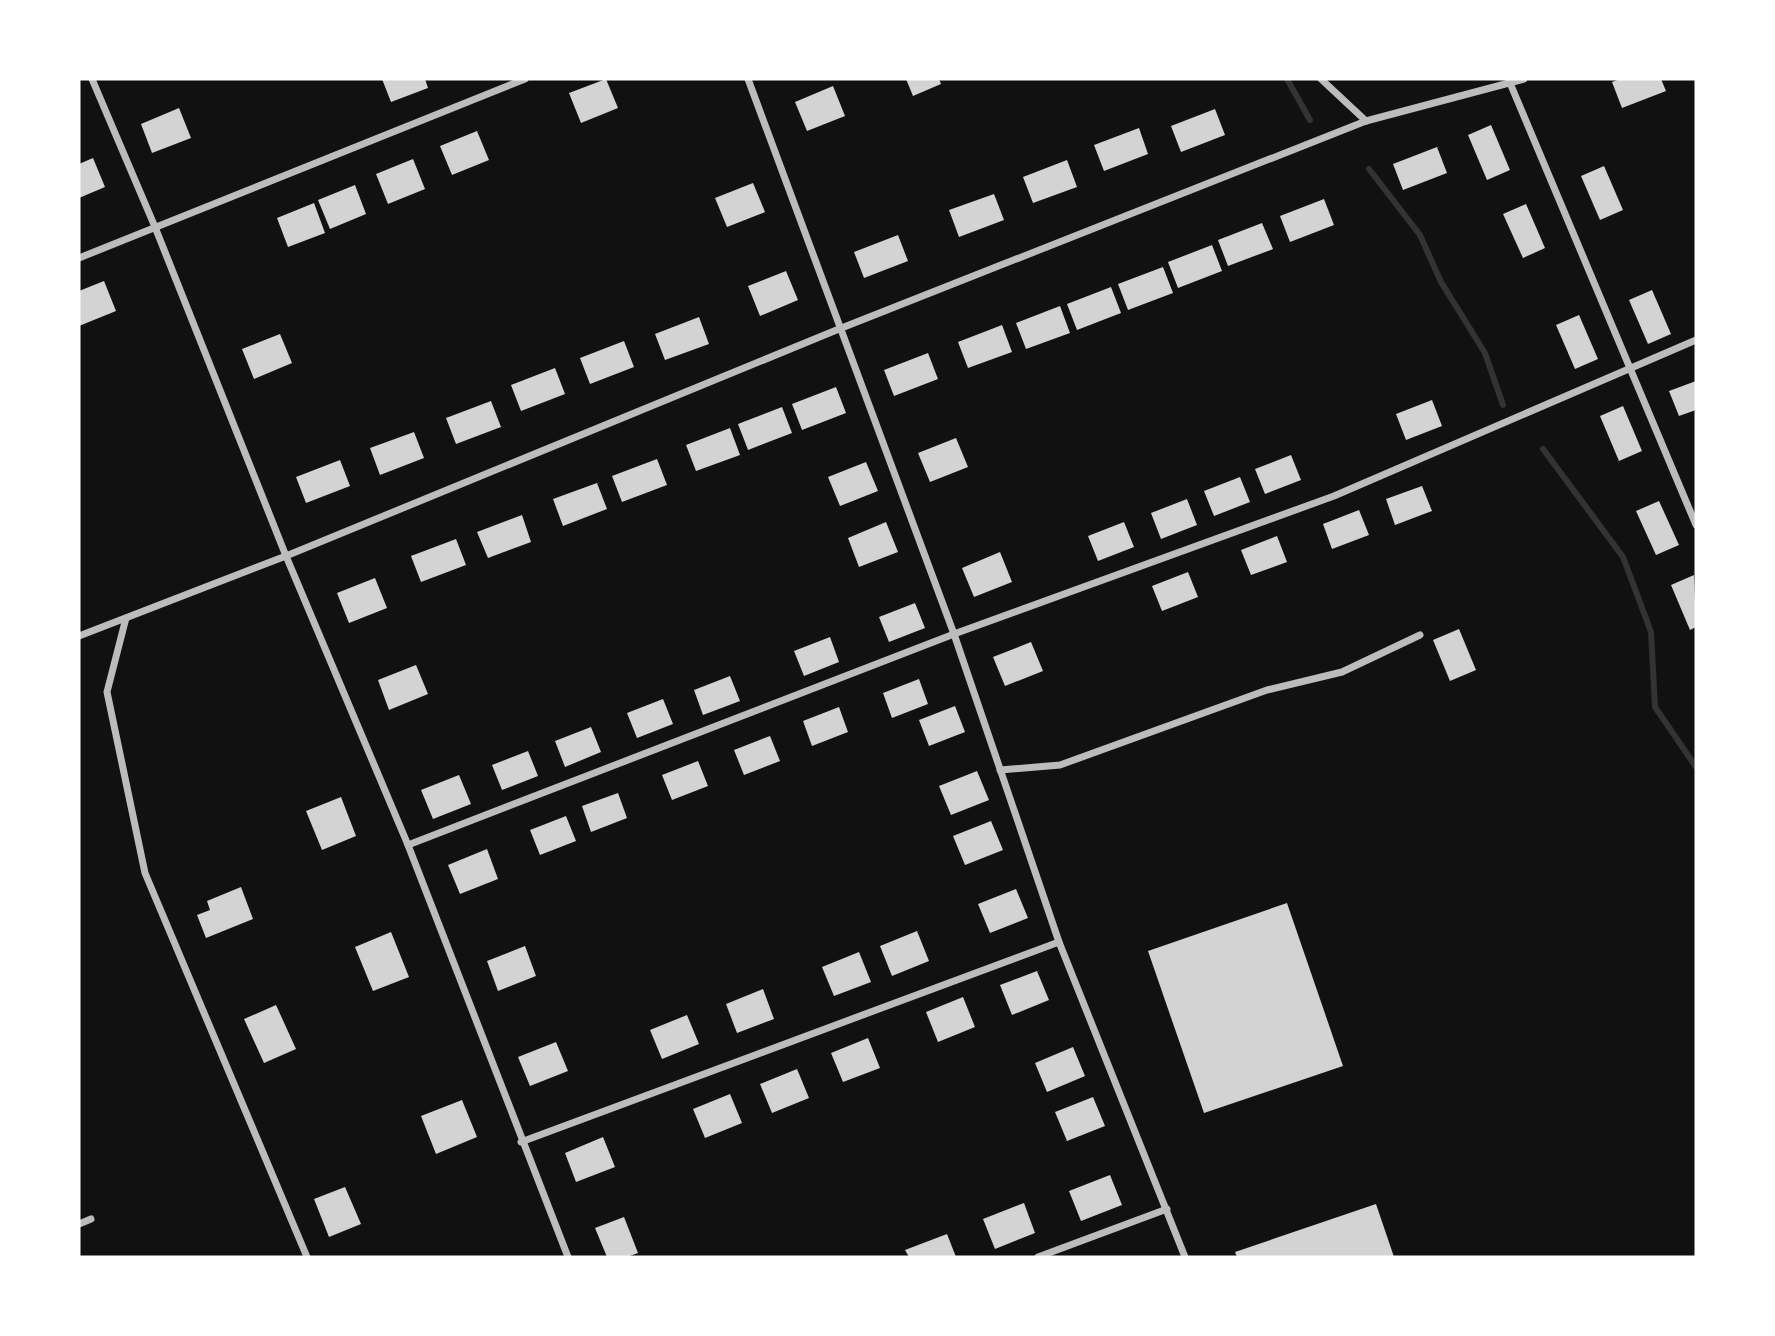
<svg xmlns="http://www.w3.org/2000/svg" width="1775" height="1336" viewBox="0 0 1775 1336" font-family="Overpass,sans-serif">
<style>
.lines{fill:none;stroke-linecap:round;stroke-linejoin:round}
.stream{stroke:#333;stroke-width:6}
.building{fill:#d3d3d3}
.minor{stroke:#bcbcbc;stroke-width:7}
</style>
<rect width="100%" height="100%" fill="#111"/>
<g class="lines">
<g class="stream">
<path d="M1287 79 1310 120"/>
<path d="M1369 169 1420 235 1441 282 1485 353 1503 405"/>
<path d="M1543 449 1623 557 1651 632 1655 707 1696 767"/>
</g>
</g>
<g class="building">
<path d="M382 79H425L428 88 391 102Z"/>
<path d="M606 79 618 108 581 123 569 93Z"/>
<path d="M906 79H939L941 84 913 96Z"/>
<path d="M1620 79H1661L1666 91 1622 108 1612 82Z"/>
<path d="M833 86 845 116 807 131 795 102Z"/>
<path d="M179 108 191 138 152 153 141 124Z"/>
<path d="M1215 109 1225 135 1181 152 1171 126Z"/>
<path d="M1491 125 1510 170 1487 180 1468 135Z"/>
<path d="M1139 128 1148 154 1104 171 1094 145Z"/>
<path d="M477 131 489 160 452 175 440 146Z"/>
<path d="M1437 147 1447 173 1403 190 1393 164Z"/>
<path d="M93 158 105 187 79 198V164Z"/>
<path d="M413 159 425 189 388 204 376 174Z"/>
<path d="M1067 160 1077 187 1033 203 1023 177Z"/>
<path d="M1604 166 1623 210 1600 220 1581 176Z"/>
<path d="M753 183 765 212 727 227 715 198Z"/>
<path d="M355 185 366 214 330 229 318 200Z"/>
<path d="M994 194 1004 220 959 237 949 210Z"/>
<path d="M1324 199 1334 225 1290 242 1280 216Z"/>
<path d="M314 203 325 233 288 247 277 218Z"/>
<path d="M1526 204 1545 248 1523 258 1503 214Z"/>
<path d="M1262 223 1273 249 1228 266 1218 240Z"/>
<path d="M898 235 908 261 864 278 854 252Z"/>
<path d="M1212 245 1222 271 1178 288 1168 262Z"/>
<path d="M1163 267 1173 293 1128 310 1118 284Z"/>
<path d="M786 271 798 300 760 316 748 286Z"/>
<path d="M104 281 116 311 79 326V291Z"/>
<path d="M1111 287 1121 313 1077 330 1067 304Z"/>
<path d="M1652 290 1671 334 1648 344 1629 300Z"/>
<path d="M1060 306 1070 333 1026 349 1016 323Z"/>
<path d="M1579 315 1598 359 1575 369 1556 325Z"/>
<path d="M699 317 709 344 665 360 655 334Z"/>
<path d="M1002 325 1012 352 968 368 958 342Z"/>
<path d="M280 334 292 363 254 379 242 349Z"/>
<path d="M624 341 634 367 590 384 580 358Z"/>
<path d="M928 353 938 379 894 396 884 370Z"/>
<path d="M555 368 565 394 521 411 511 385Z"/>
<path d="M1696 381V410L1679 416 1669 391Z"/>
<path d="M836 387 846 413 802 430 792 404Z"/>
<path d="M1432 400 1442 426 1406 440 1396 414Z"/>
<path d="M491 401 501 427 456 444 446 418Z"/>
<path d="M1623 406 1642 451 1619 461 1600 416Z"/>
<path d="M782 407 792 433 748 450 738 424Z"/>
<path d="M730 428 740 455 696 471 686 445Z"/>
<path d="M414 432 424 458 380 475 370 448Z"/>
<path d="M956 438 968 467 930 482 918 453Z"/>
<path d="M1291 455 1301 480 1265 494 1255 469Z"/>
<path d="M657 459 667 485 622 502 612 476Z"/>
<path d="M340 460 350 486 306 503 296 477Z"/>
<path d="M866 462 878 491 840 506 828 477Z"/>
<path d="M1240 477 1250 502 1214 516 1204 491Z"/>
<path d="M597 483 607 509 563 526 553 499Z"/>
<path d="M1422 486 1432 511 1395 525 1386 499Z"/>
<path d="M1187 499 1197 525 1161 539 1151 513Z"/>
<path d="M1659 501 1679 545 1656 555 1636 511Z"/>
<path d="M1359 510 1369 535 1332 549 1323 524Z"/>
<path d="M522 515 531 542 488 558 477 532Z"/>
<path d="M886 522 898 552 859 567 848 538Z"/>
<path d="M1124 522 1134 547 1098 561 1088 536Z"/>
<path d="M1277 536 1287 562 1251 575 1241 550Z"/>
<path d="M456 539 466 565 421 582 411 556Z"/>
<path d="M1000 552 1012 582 974 597 962 568Z"/>
<path d="M1188 572 1198 597 1162 611 1152 586Z"/>
<path d="M1694 575 1696 627 1690 630 1671 585Z"/>
<path d="M375 578 387 608 349 623 337 593Z"/>
<path d="M915 603 925 628 889 642 879 617Z"/>
<path d="M1459 629 1476 670 1450 681 1433 640Z"/>
<path d="M830 637 839 662 804 676 794 651Z"/>
<path d="M1031 642 1043 671 1005 686 993 657Z"/>
<path d="M416 665 428 694 389 710 378 680Z"/>
<path d="M730 676 740 701 703 715 694 690Z"/>
<path d="M919 679 928 704 892 718 883 693Z"/>
<path d="M663 699 673 724 637 738 627 713Z"/>
<path d="M955 706 965 732 929 746 919 720Z"/>
<path d="M839 707 848 732 812 746 803 721Z"/>
<path d="M591 727 601 752 565 767 555 741Z"/>
<path d="M770 736 780 761 744 775 734 750Z"/>
<path d="M528 751 538 776 502 790 492 765Z"/>
<path d="M698 761 708 786 672 800 662 775Z"/>
<path d="M977 771 989 800 951 815 939 786Z"/>
<path d="M459 775 471 804 433 819 421 790Z"/>
<path d="M618 793 627 818 591 832 582 806Z"/>
<path d="M341 797 356 836 322 850 306 811Z"/>
<path d="M566 816 576 841 540 855 530 830Z"/>
<path d="M991 821 1003 850 965 865 953 836Z"/>
<path d="M487 849 498 879 460 894 448 865Z"/>
<path d="M241 887 253 919 206 938 197 915 210 910 207 901Z"/>
<path d="M1016 889 1028 918 990 933 978 904Z"/>
<path d="M1287 903 1343 1066 1204 1113 1148 951Z"/>
<path d="M917 931 929 961 892 976 880 946Z"/>
<path d="M391 932 409 977 373 991 355 947Z"/>
<path d="M525 946 536 976 498 991 487 961Z"/>
<path d="M859 952 871 982 834 996 822 967Z"/>
<path d="M1037 971 1049 1000 1012 1015 1000 985Z"/>
<path d="M763 989 774 1019 737 1033 726 1004Z"/>
<path d="M963 997 975 1027 938 1042 926 1012Z"/>
<path d="M276 1005 296 1049 264 1063 244 1019Z"/>
<path d="M687 1015 699 1044 662 1059 650 1030Z"/>
<path d="M868 1038 880 1068 843 1082 831 1053Z"/>
<path d="M556 1042 568 1071 530 1086 518 1057Z"/>
<path d="M1073 1047 1085 1076 1047 1092 1035 1063Z"/>
<path d="M797 1069 809 1098 772 1113 760 1084Z"/>
<path d="M730 1094 742 1123 705 1138 693 1109Z"/>
<path d="M1093 1097 1105 1126 1067 1141 1055 1112Z"/>
<path d="M462 1100 477 1137 436 1154 421 1116Z"/>
<path d="M603 1137 615 1167 576 1182 565 1153Z"/>
<path d="M1110 1175 1122 1205 1081 1221 1069 1191Z"/>
<path d="M345 1187 361 1224 329 1237 314 1199Z"/>
<path d="M1024 1203 1035 1233 995 1249 983 1219Z"/>
<path d="M1376 1204 1394 1257H1237L1235 1252Z"/>
<path d="M624 1217 638 1253 627 1257H607L595 1228Z"/>
<path d="M947 1234 956 1257H909L905 1250Z"/>
</g>
<g class="lines">
<g class="minor">
<path d="M92 79 155 227 286 556 408 845 568 1257"/>
<path d="M748 79 954 634 1059 942 1185 1257"/>
<path d="M1321 79 1366 121"/>
<path d="M1510 83 1696 525"/>
<path d="M79 258 525 79"/>
<path d="M126 618 107 692 145 873 307 1257"/>
<path d="M79 636 286 556 839 329 1366 121 1524 79"/>
<path d="M1000 770 1060 765 1267 690 1342 672 1420 635"/>
<path d="M408 845 954 634 1334 496 1696 340"/>
<path d="M521 1142 1059 942"/>
<path d="M79 1224 91 1219"/>
<path d="M1038 1257 1167 1209"/>
</g>
</g>
<rect width="1775" height="1336" fill="none" stroke="#ffffff" stroke-width="161"/>
</svg>
